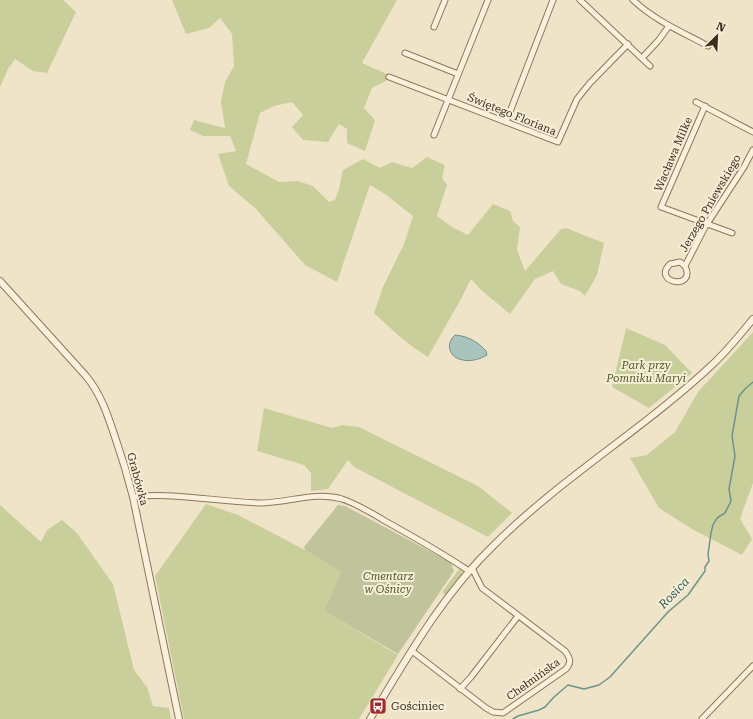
<svg xmlns="http://www.w3.org/2000/svg" width="753" height="719" viewBox="0 0 753 719" font-family="'Roboto Serif',serif">
<style>
.green{fill:#c9cf9b}
.cemetery{fill:#bfc49a}
.water{fill:#a9c4bc;stroke:#6f938a}
.lines{fill:none;stroke-linecap:round;stroke-linejoin:round}
.stream{stroke:#6f938a;stroke-width:1.5}
.minor-casing{stroke:#8d765c;stroke-width:7}
.tertiary-casing{stroke:#8d765c;stroke-width:8}
.minor{stroke:#faf1dc;stroke-width:5}
.tertiary{stroke:#faf1dc;stroke-width:6}
.labels{text-anchor:middle;stroke-width:4;stroke-linejoin:round;paint-order:stroke}
.street-label{font-size:11px;fill:#3d2e20;stroke:#f7eed8}
.park-label{font-size:11px;font-style:italic;fill:#4d5a26;stroke:#f7eed8}
.poi-label{font-size:11px;fill:#3d2e20;stroke:#f7eed8;text-anchor:start}
.water-label{font-size:12px;font-style:italic;fill:#2f5d5a;stroke:#f7eed8}
</style>
<rect width="100%" height="100%" fill="#f0e4c8"/>
<g class="green">
<path d="M0 0H63L76 12 47 73 33 71 15 59 8 69 0 87Z"/>
<path d="M172 0H397L362 63 389 75 386 81 372 88 364 108 375 120 365 151 347 143V129L339 124 328 142 303 140 292 127 303 115 292 102 274 106 260 113 246 164 279 182 298 181 313 186 329 202 335 200 339 189 343 170 363 159 380 168 392 162 412 168 427 157 445 165 442 178 447 185 437 216 452 227 468 235 493 204 510 211 513 221 520 227 517 250 525 271 561 229 566 228 604 243 597 275 585 296 580 291 561 284 553 271 535 279 510 314 481 290 471 279 461 299 428 357C407 344 391 329 374 313L383 287 404 244 413 216 385 194 370 185 337 282 305 265 256 209 229 186 218 154 236 151 230 136H203L190 130 194 120 225 128 221 102 225 82 234 66 232 34 220 18 209 28 186 34Z"/>
<path d="M626 328 665 345 692 373 649 408 612 387Z"/>
<path d="M753 332V483L740 519 752 539 742 555 692 529 659 508 630 458 647 455 675 432 698 392Z"/>
<path d="M264 408 332 428 342 425 359 427 478 486 512 513 488 537 354 467 348 460 328 489 311 491V473L304 465 257 451Z"/>
<path d="M206 504 238 515 305 550 341 572 324 611 398 655 359 719H184L155 576Z"/>
<path d="M0 505 41 542 47 530 62 520 76 532 113 584 134 670 147 687 153 706 169 708 171 719H0Z"/>
<path d="M460 568 462 570V574L446 595 442 592Z"/>
</g>
<path class="cemetery" d="M338 505 345 506 411 541 451 563 454 571 398 654 324 611 341 572 305 550 304 547Z"/>
<path class="water" d="M455 335C468 336 478 342 486 351L487 355C480 359 471 362 463 360 449 358 445 344 455 335Z"/>
<g class="lines">
<path class="stream" d="M513 719 518 716 539 710 545 707 554 697 568 685 584 689 599 685 610 677 668 612 688 595 705 571V567L709 561 708 554 711 533 713 525 717 518 725 513 731 501 729 489 735 456 732 436 739 396 746 388 753 382"/>
<g class="minor-casing">
<g id="minor">
<path d="M580 0 650 66"/>
<path d="M633 0C654 20 682 32 708 46"/>
<path d="M434 27 445 0"/>
<path d="M405 53 458 74"/>
<path d="M642 58 658 41 669 26"/>
<path d="M389 77 558 142 577 99 590 83 628 44"/>
<path d="M696 102 753 132"/>
<path d="M705 106 661 207 732 233"/>
<path d="M506 122 553 0"/>
<path d="M434 135 488 0"/>
<path d="M685 266 680 262 670 264C651 283 697 291 685 266L705 227 744 167 753 150"/>
<path d="M133 497C175 492 218 502 260 503 288 503 315 491 342 499 357 504 372 513 385 521 414 537 442 553 469 571"/>
<path d="M412 651 486 708 493 712 503 713 566 669C572 662 570 658 565 651L482 588 472 568"/>
<path d="M460 689 471 677 518 616"/>
<path d="M702 719 753 666"/>
</g>
</g>
<g class="tertiary-casing">
<g id="tertiary">
<path d="M0 281 86 376C101 394 108 416 115 437 122 457 128 477 133 497L179 719"/>
<path d="M370 719C407 658 442 595 494 545 561 478 644 429 713 364 727 351 740 335 753 319"/>
</g>
</g>
<use href="#minor" class="minor"/>
<use href="#tertiary" class="tertiary"/>
</g>
<defs>
<g id="bus-square" transform="scale(0.9)"><rect x="-9" y="-9" width="18" height="18" rx="4" fill="#9e2a2b" stroke="#f7eed8"/><path d="M-5-6H5V4H4V6H2V4H-2V6H-4V4H-5ZM-3.5-4V0h7V-4ZM-3.5 1.2v1.5H-2V1.2ZM2 1.2v1.5H3.5V1.2Z" fill="#fff"/></g>
</defs>
<g fill-rule="evenodd">
<use href="#bus-square" x="378" y="706"/>
</g>
<g class="labels">
<g class="street-label">
<text transform="translate(512 114) rotate(22)" y="4">Świętego Floriana</text>
<text transform="translate(673 154) rotate(-67)" y="4">Wacława Milke</text>
<text transform="translate(710 203) rotate(-60)" y="4">Jerzego Pniewskiego</text>
<text transform="translate(138 479) rotate(75)" y="4">Grabówka</text>
<text transform="translate(533 679) rotate(-36)" y="4">Chełmińska</text>
</g>
<g class="park-label">
<text x="646" y="369">Park przy<tspan x="646" dy="13">Pomniku Maryi</tspan></text>
<text x="388" y="580">Cmentarz<tspan x="388" dy="13">w Ośnicy</tspan></text>
</g>
<g class="poi-label">
<text x="391" y="710">Gościniec</text>
</g>
<g class="water-label">
<text transform="translate(674 593) rotate(-46)" y="4">Rosica</text>
</g>
</g>
<g transform="translate(717 36) rotate(24)" stroke="#f7eed8" stroke-width="3" paint-order="stroke">
<path d="M0-3L7 15L0 10L-7 15Z" fill="#3d2e20"/>
<text y="-6" font-size="11" font-weight="bold" text-anchor="middle" fill="#3d2e20">N</text>
</g>
</svg>
